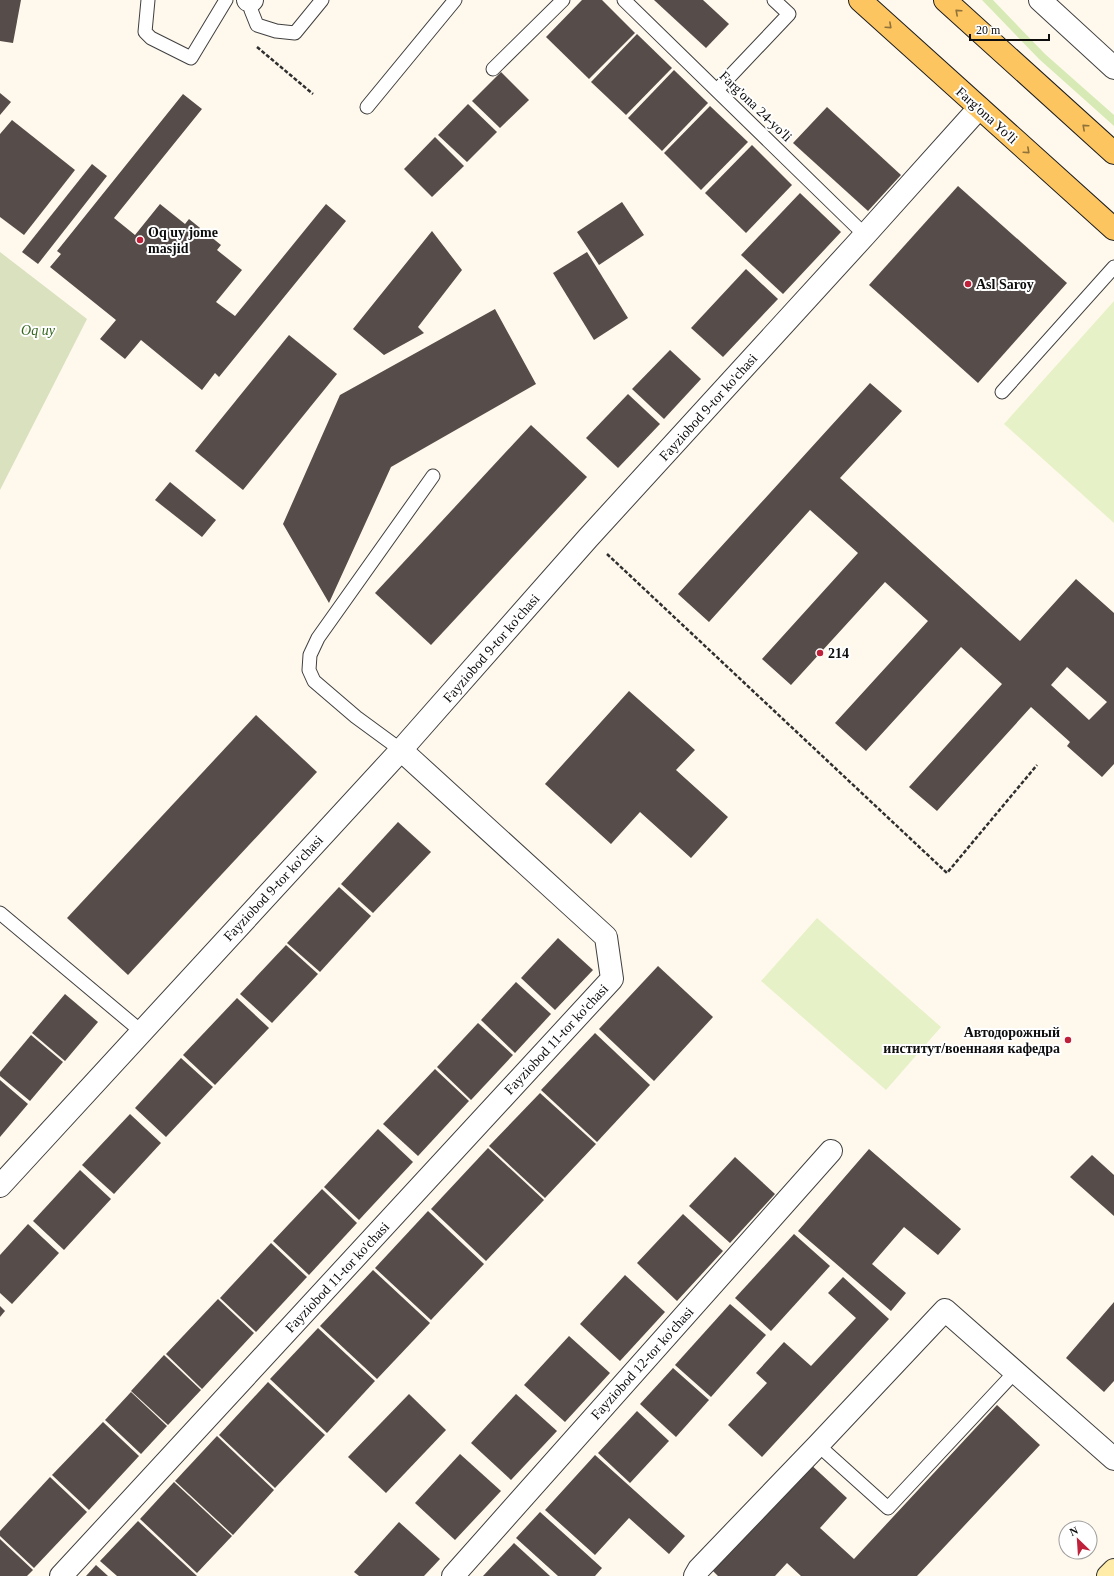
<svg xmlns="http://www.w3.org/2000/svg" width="1114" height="1576" viewBox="0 0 1114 1576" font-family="Georgia,serif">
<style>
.green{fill:#d7eab5}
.cemetery{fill:#d9e1be}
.pitch{fill:#e7f1c7}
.building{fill:#564c49;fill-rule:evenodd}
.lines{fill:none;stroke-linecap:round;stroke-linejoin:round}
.service-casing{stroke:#404040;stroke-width:15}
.minor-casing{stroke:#404040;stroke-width:24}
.tertiary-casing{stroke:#404040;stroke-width:24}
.secondary-casing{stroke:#2f2f2f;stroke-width:24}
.primary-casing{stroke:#1e1e1e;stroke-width:24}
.path{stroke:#2f2f2f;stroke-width:2.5;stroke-dasharray:4 2;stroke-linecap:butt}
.service{stroke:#fff;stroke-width:13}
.minor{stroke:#fff;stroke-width:22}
.tertiary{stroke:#fff;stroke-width:22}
.secondary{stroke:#ffeca8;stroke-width:22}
.primary{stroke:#fcc560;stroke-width:22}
.oneway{stroke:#90723b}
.poi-dot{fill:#c0213a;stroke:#fff;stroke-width:1.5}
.labels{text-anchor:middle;stroke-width:4;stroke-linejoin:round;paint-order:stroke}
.street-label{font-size:14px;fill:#0d0d0d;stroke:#fff}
.poi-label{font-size:14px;font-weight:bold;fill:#0d0d0d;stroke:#fff;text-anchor:start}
.park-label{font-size:14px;font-style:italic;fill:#33661c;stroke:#fff}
</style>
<rect width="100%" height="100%" fill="#fff9ed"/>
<path class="green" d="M982 0H993L1045 54 1114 115V126L1039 59Z"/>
<path class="cemetery" d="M0 252 87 319 0 490Z"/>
<g class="pitch">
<path d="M1114 301V523L1004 424Z"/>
<path d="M817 918 941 1027 886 1090 761 981Z"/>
</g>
<g class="building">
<path d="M0 0H21L13 43 0 41Z"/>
<path d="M582 0H602L635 33 589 79 546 37Z"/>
<path d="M654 0H703L729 24 706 48Z"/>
<path d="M637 34 672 68 626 115 591 82Z"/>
<path d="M674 70 708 103 662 151 628 118Z"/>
<path d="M501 72 529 100 500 128 472 101Z"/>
<path d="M0 93 11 102 0 115Z"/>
<path d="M183 94 202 109 114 218 135 235 160 204 185 224 189 219 221 245 217 250 242 270 216 302 235 316 326 204 346 221 219 377 215 373 202 390 141 340 125 359 100 339 116 320 50 267 61 254 57 251Z"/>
<path d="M468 104 497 132 467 162 438 135Z"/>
<path d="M710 106 748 142 701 190 664 153Z"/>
<path d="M827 107 901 175 868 211 793 143Z"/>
<path d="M12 120 75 170 24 235 0 217V134Z"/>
<path d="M435 137 464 166 432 197 404 169Z"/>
<path d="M752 145 792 185 746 233 705 193Z"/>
<path d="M92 164 107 176 38 264 22 252Z"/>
<path d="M958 186 1067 283 978 383 869 285Z"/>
<path d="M800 193 841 232 783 294 741 255Z"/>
<path d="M622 202 644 235 599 265 577 232Z"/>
<path d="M432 231 462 270 418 327 424 333 384 355 353 329Z"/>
<path d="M587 252 628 318 594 340 553 273Z"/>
<path d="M746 269 778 299 723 357 691 328Z"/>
<path d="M495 309 536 384 391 467 329 603 283 524 340 395Z"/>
<path d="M289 335 337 374 243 490 195 451Z"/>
<path d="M670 350 701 379 664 419 632 389Z"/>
<path d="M870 383 902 411 840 478 1020 641 1076 579 1114 613V764L1102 777 1067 746 1070 742 1031 707 937 811 909 787 1002 684 961 647 866 751 835 723 928 621 885 582 791 685 762 659 858 553 810 510 709 622 678 594ZM1067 667 1107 702 1089 720 1051 685Z"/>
<path d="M628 394 660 424 618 468 586 438Z"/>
<path d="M531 425 587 477 431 645 375 593Z"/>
<path d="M170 482 216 520 202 537 155 500Z"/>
<path d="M629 691 695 750 676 770 728 817 691 858 640 812 611 844 545 784Z"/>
<path d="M256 715 317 772 128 975 67 918Z"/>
<path d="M398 822 431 852 373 913 341 884Z"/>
<path d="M339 887 371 916 320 972 287 943Z"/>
<path d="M558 938 593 970 555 1010 521 978Z"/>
<path d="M286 945 318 974 272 1023 240 994Z"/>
<path d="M658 966 713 1017 654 1081 599 1029Z"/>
<path d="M516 982 551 1014 515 1053 481 1020Z"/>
<path d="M65 994 98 1022 65 1061 32 1033Z"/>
<path d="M237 998 269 1028 215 1085 183 1055Z"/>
<path d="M478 1023 513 1055 471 1100 437 1067Z"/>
<path d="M595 1033 650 1085 597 1142 541 1090Z"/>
<path d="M31 1035 63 1062 30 1101 0 1076V1072Z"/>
<path d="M181 1058 213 1087 166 1137 135 1108Z"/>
<path d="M435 1069 469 1101 418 1156 383 1124Z"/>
<path d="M0 1080 28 1104 0 1137Z"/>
<path d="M540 1093 596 1144 545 1198 489 1146Z"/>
<path d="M130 1114 161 1143 114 1194 82 1165Z"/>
<path d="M378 1129 413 1162 359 1220 324 1187Z"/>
<path d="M488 1148 544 1200 486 1261 431 1209Z"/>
<path d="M869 1149 961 1229 938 1255 904 1227 872 1264 906 1293 891 1311 798 1231Z"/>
<path d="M1092 1155 1114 1175V1216L1070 1177Z"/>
<path d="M735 1157 775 1194 730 1243 689 1206Z"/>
<path d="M80 1170 111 1199 64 1250 33 1221Z"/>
<path d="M322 1189 357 1223 309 1275 273 1241Z"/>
<path d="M428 1211 484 1264 431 1320 375 1268Z"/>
<path d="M683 1214 723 1251 677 1301 637 1263Z"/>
<path d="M28 1224 59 1253 12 1304 0 1293V1255Z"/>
<path d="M794 1234 830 1266 771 1331 735 1298Z"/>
<path d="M271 1243 307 1277 256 1332 220 1298Z"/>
<path d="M373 1270 430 1323 377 1379 320 1326Z"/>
<path d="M625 1275 665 1312 620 1361 580 1324Z"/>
<path d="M843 1277 889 1319 762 1457 728 1425 767 1383 756 1373 784 1342 811 1366 856 1318 828 1293Z"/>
<path d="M218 1299 254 1333 202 1389 166 1354Z"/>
<path d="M1114 1302V1381L1104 1392 1066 1358Z"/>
<path d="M730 1304 766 1335 711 1397 675 1365Z"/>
<path d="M0 1306 5 1311 0 1317Z"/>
<path d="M318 1328 375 1381 327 1433 270 1379Z"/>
<path d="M569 1336 610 1373 565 1422 524 1385Z"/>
<path d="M164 1355 201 1390 168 1425 131 1391Z"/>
<path d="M673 1368 709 1400 676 1437 640 1404Z"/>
<path d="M268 1382 325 1435 275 1488 219 1435Z"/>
<path d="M131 1392 167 1426 141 1454 105 1420Z"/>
<path d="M409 1394 446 1430 386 1493 348 1457Z"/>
<path d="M516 1394 557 1431 511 1480 471 1443Z"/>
<path d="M997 1405 1040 1445 917 1576H801L787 1563 775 1576H718L709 1567 808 1462 847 1498 820 1528 854 1559Z"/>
<path d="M637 1411 669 1441 630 1483 598 1453Z"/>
<path d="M103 1422 139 1456 89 1510 52 1475Z"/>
<path d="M217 1436 274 1490 233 1535 175 1481Z"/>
<path d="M460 1454 501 1491 455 1540 415 1503Z"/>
<path d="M595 1455 685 1536 669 1554 629 1518 595 1555 545 1510Z"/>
<path d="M50 1477 87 1512 34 1568 0 1536V1531Z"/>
<path d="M174 1482 232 1536 197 1573 140 1519Z"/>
<path d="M540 1512 602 1568 595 1576H558L516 1538Z"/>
<path d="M138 1521 197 1576H117L100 1561Z"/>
<path d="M399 1522 440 1559 424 1576H359L354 1572Z"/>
<path d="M0 1539 33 1570 27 1576H0Z"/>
<path d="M514 1543 550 1576H483Z"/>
<path d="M96 1565 108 1576H86Z"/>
</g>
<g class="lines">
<g class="service-casing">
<g id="service">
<path d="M148 0 145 32 151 38 191 58 226 0"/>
<path d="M624 0 865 235"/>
<path d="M251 1V10L257 25 276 31 295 33 322 0"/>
<path d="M493 69 563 0"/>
<path d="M717 90 789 14 774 0"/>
<path d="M367 107 455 0"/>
<path d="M1002 392 1114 267"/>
<path d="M401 750 356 717 314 681 309 670 310 655 318 638 433 476"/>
<path d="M0 913 142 1032"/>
<path d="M818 1445 888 1508 1015 1372"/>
</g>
</g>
<g class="minor-casing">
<g id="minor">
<path d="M248 0 251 1 252 0"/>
<path d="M0 1186 401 750 588 538 865 235 979 108"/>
<path d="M61 1576 612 979 606 937 401 750"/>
<path d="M453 1576 831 1151"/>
<path d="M695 1576 699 1569 818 1445 945 1310 1114 1459"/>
</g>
</g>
<g class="tertiary-casing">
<path id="tertiary" d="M1040 0 1114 68"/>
</g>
<g class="secondary-casing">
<path id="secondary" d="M1108 1576 1114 1570"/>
</g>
<g class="primary-casing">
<g id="primary">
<path d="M860 0 1114 229"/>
<path d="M945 0 1114 153"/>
</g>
</g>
<g class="path">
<path d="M257 47 313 94"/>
<path d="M607 554 947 873 1037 765"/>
</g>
<use href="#service" class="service"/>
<use href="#minor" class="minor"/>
<use href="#tertiary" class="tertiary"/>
<use href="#secondary" class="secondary"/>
<use href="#primary" class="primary"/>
</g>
<defs><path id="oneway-chevron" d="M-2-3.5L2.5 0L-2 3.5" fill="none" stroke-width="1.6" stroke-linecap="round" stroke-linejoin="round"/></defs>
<g class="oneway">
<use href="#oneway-chevron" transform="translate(958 12) rotate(-138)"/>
<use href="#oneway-chevron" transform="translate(889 26) rotate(42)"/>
<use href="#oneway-chevron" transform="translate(1085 127) rotate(-138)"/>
<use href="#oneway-chevron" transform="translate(1027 151) rotate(42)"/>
</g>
<g class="poi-dot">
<circle cx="140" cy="240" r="4"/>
<circle cx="968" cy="284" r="4"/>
<circle cx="820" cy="653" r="4"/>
<circle cx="1068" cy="1040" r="4"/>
</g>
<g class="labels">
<g class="street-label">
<text transform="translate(756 106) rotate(44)" y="5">Farg'ona 24-yo'li</text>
<text transform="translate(987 115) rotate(42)" y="5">Farg'ona Yo'li</text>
<text transform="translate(708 407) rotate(-48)" y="5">Fayziobod 9-tor ko'chasi</text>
<text transform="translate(491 648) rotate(-49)" y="5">Fayziobod 9-tor ko'chasi</text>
<text transform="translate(273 888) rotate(-47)" y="5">Fayziobod 9-tor ko'chasi</text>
<text transform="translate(556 1039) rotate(-47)" y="5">Fayziobod 11-tor ko'chasi</text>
<text transform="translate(337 1277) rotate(-47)" y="5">Fayziobod 11-tor ko'chasi</text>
<text transform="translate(642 1363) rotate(-48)" y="5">Fayziobod 12-tor ko'chasi</text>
</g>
<g class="poi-label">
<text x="148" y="237">Oq uy jome<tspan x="148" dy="16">masjid</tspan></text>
<text x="976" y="289">Asl Saroy</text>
<text x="828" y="658">214</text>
<text x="1060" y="1037" text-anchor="end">Автодорожный<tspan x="1060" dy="16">институт/военнаяя кафедра</tspan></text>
</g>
<g class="park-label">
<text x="38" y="335">Oq uy</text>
</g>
</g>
<g transform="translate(1078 1540) rotate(335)"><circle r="19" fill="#ffffff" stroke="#9e9e9e"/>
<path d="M0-3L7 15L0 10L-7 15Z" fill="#c0213a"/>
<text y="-6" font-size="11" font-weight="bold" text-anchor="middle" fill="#0d0d0d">N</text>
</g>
<path d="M970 34v6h79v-6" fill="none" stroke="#0d0d0d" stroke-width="2"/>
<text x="976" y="34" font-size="12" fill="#0d0d0d" stroke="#ffffff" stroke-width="3" paint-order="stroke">20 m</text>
</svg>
